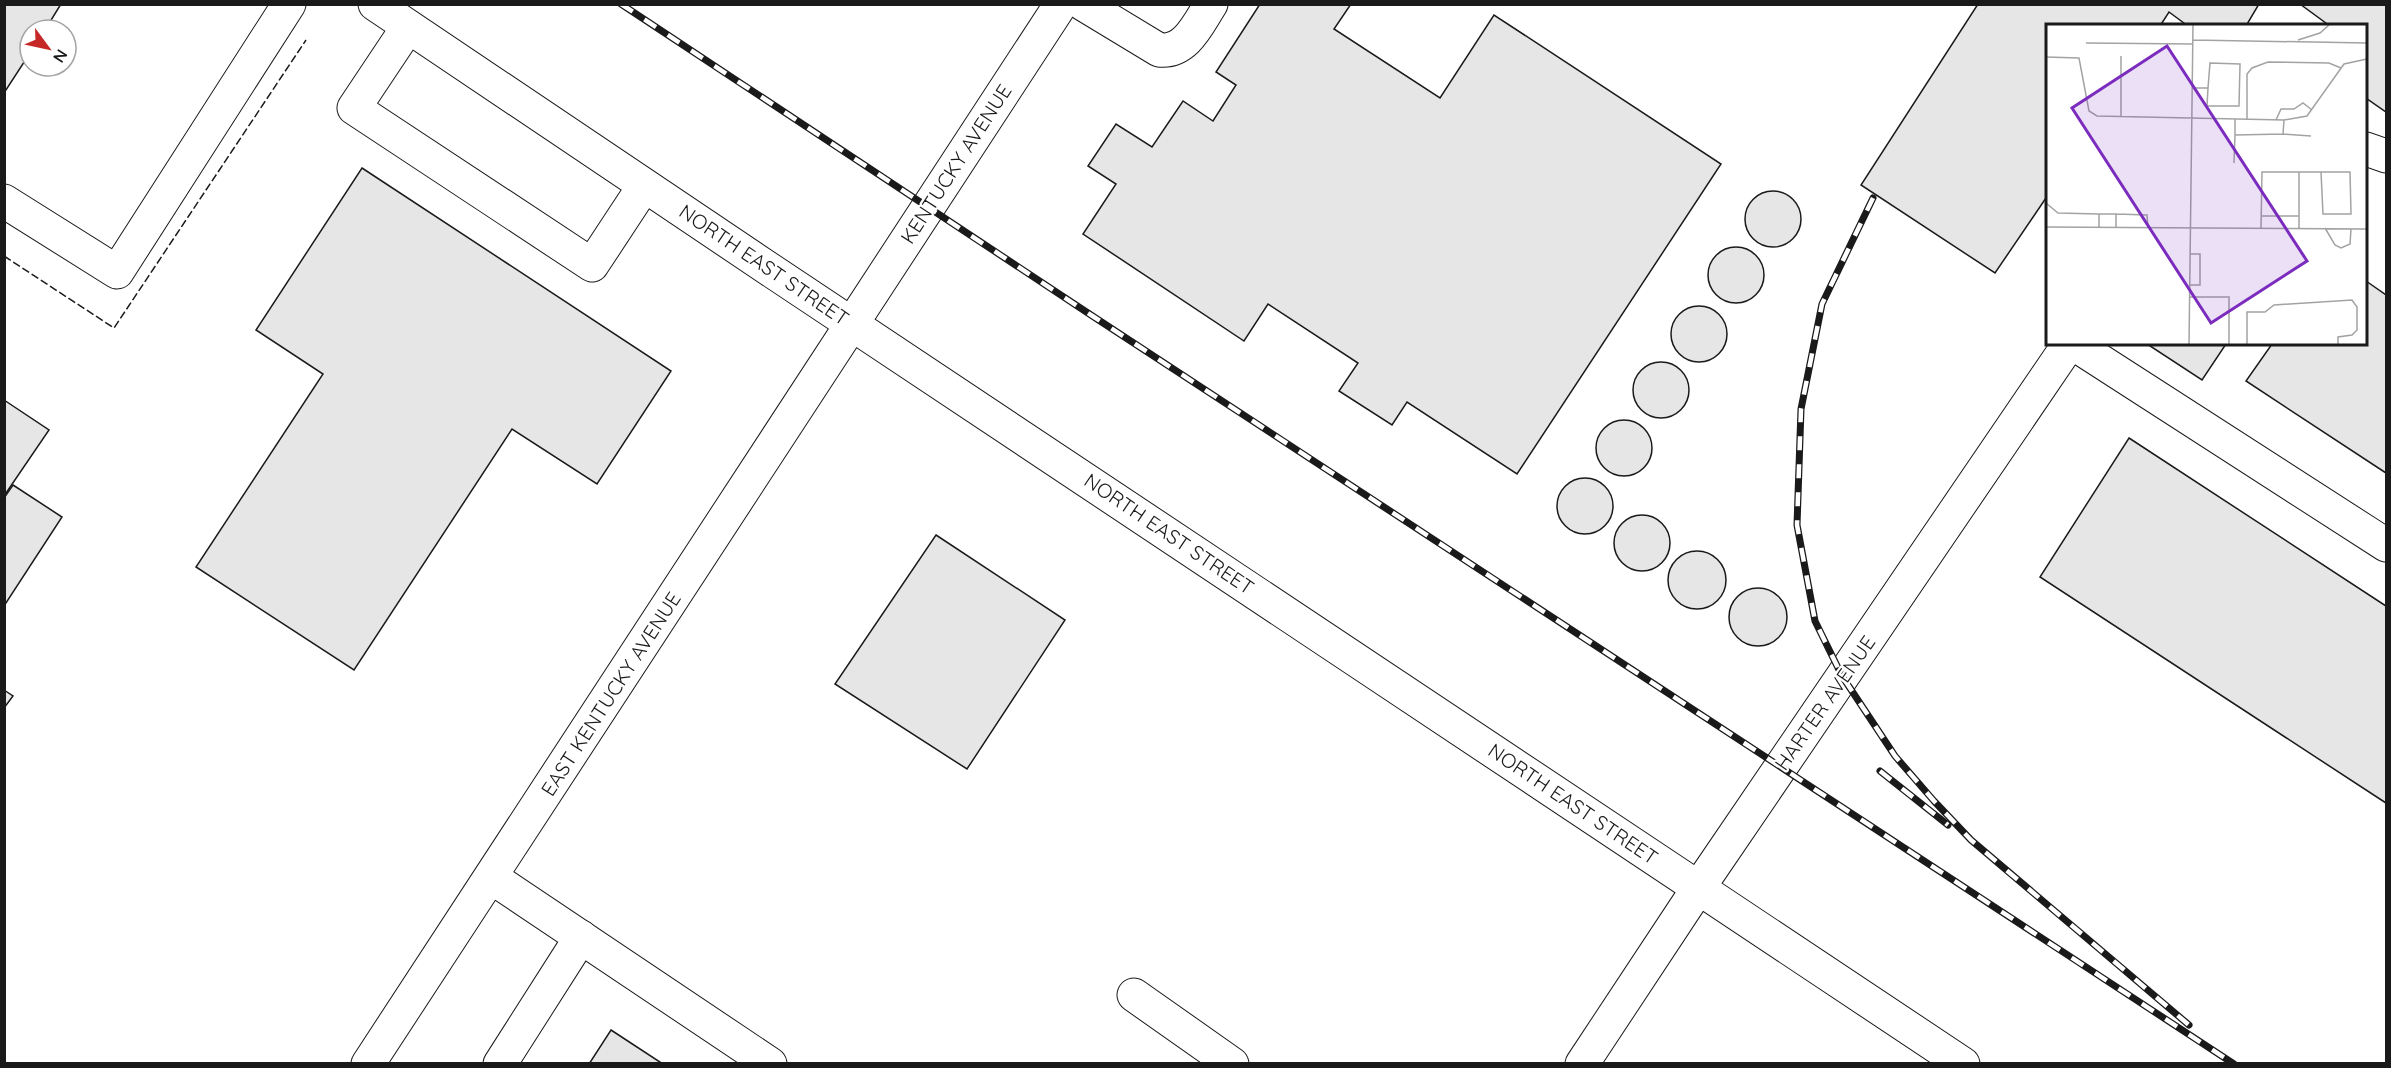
<svg xmlns="http://www.w3.org/2000/svg" width="2391" height="1068" viewBox="0 0 2391 1068" font-family="Quicksand,sans-serif">
<style>
.building{fill:#e6e6e6;stroke:#1a1a1a;stroke-width:1.5}
.lines{fill:none;stroke-linecap:round;stroke-linejoin:round}
.minor-casing{stroke:#1a1a1a;stroke-width:35}
.major-casing{stroke:#1a1a1a;stroke-width:35}
.minor{stroke:#fff;stroke-width:33}
.major{stroke:#fff;stroke-width:33}
.rail-casing{stroke:#1a1a1a;stroke-width:7}
.rail{stroke:#fff;stroke-width:4.5;stroke-dasharray:14;stroke-linecap:butt}
.fence{stroke:#1a1a1a;stroke-width:1.5;stroke-dasharray:8 3;stroke-linecap:butt}
.labels{text-anchor:middle;stroke-width:4.5;stroke-linejoin:round;paint-order:stroke}
.street-label{font-size:20px;fill:#1a1a1a;stroke:#fff}
.inset-road{fill:none;stroke:#a3a3a3;stroke-width:1.5}
.view{fill:#7b2cbf;fill-opacity:0.15;stroke:#7b2cbf;stroke-width:3}
.inset-edge{fill:none;stroke:#1a1a1a;stroke-width:3}
</style>
<rect width="100%" height="100%" fill="#fff"/>
<g class="building">
<path d="M4 4H61L45 30H30V53L4 93Z"/>
<path d="M1260 4H1351L1334 29 1440 98 1494 15 1721 164 1517 474 1407 402 1392 425 1339 391 1358 363 1268 304 1244 341 1083 234 1116 184 1088 166 1116 124 1152 147 1183 101 1213 121 1236 85 1216 72Z"/>
<path d="M1978 4H2259L2246 26H2188L2169 12 2160 26H2048V195L1995 273 1861 185Z"/>
<path d="M2300 4H2386V112L2366 98V26H2330Z"/>
<path d="M362 168 671 371 597 484 512 429 354 670 196 567 323 374 256 330Z"/>
<circle cx="1773" cy="219" r="28"/>
<circle cx="1736" cy="275" r="28"/>
<path d="M2366 281 2386 295V473L2246 381 2272 344H2366Z"/>
<circle cx="1699" cy="334" r="28"/>
<path d="M2147 344H2226L2202 380Z"/>
<circle cx="1661" cy="390" r="28"/>
<path d="M4 400 49 430 4 496Z"/>
<circle cx="1624" cy="448" r="28"/>
<path d="M2129 438 2386 606V803L2040 577Z"/>
<circle cx="1585" cy="506" r="28"/>
<path d="M13 485 62 517 4 606V498Z"/>
<circle cx="1642" cy="543" r="28"/>
<path d="M936 535 1065 620 967 769 835 684Z"/>
<circle cx="1697" cy="580" r="29"/>
<circle cx="1758" cy="617" r="29"/>
<path d="M4 690 13 696 4 708Z"/>
<path d="M611 1030 663 1064H589Z"/>
</g>
<g class="lines">
<g class="minor-casing">
<g id="minor">
<path d="M1083 4 1159 50C1186 53 1198 24 1211 4"/>
<path d="M408 27 354 108 592 265 644 186"/>
<path d="M2366 149 2386 156"/>
<path d="M4 201 117 272 289 4"/>
<path d="M2074 344 2386 545"/>
<path d="M491 877 770 1064"/>
<path d="M1134 995 1232 1064"/>
<path d="M368 1064 1061 4"/>
<path d="M500 1064 581 937"/>
<path d="M1582 1064 1699 887 2069 344"/>
</g>
</g>
<g class="major-casing">
<path id="major" d="M375 4 769 269 1963 1064"/>
</g>
<use href="#minor" class="minor"/>
<use href="#major" class="major"/>
<g class="rail-casing">
<g id="rail">
<path d="M621 4 1094 317 2234 1064"/>
<path d="M1873 198 1822 304 1801 409 1797 525 1815 621 1842 676 1895 756 1934 801 1971 840 2189 1025"/>
<path d="M1880 771 1948 825"/>
</g>
</g>
<use href="#rail" class="rail"/>
<path class="fence" d="M4 256 114 328 306 40"/>
</g>
<g class="labels">
<g class="street-label">
<text transform="translate(956 164) rotate(-57)" y="7">KENTUCKY AVENUE</text>
<text transform="translate(764 265) rotate(34)" y="7">NORTH EAST STREET</text>
<text transform="translate(1169 534) rotate(34)" y="7">NORTH EAST STREET</text>
<text transform="translate(611 694) rotate(-57)" y="7">EAST KENTUCKY AVENUE</text>
<text transform="translate(1825 703) rotate(-55)" y="7">HARTER AVENUE</text>
<text transform="translate(1573 804) rotate(34)" y="7">NORTH EAST STREET</text>
</g>
</g>
<g transform="translate(2046 24)">
<rect width="321" height="321" fill="#fff"/>
<path class="inset-road" d="M147 16 321 19M252 16 274 9 284 0M40 19 147 20M75 32V93M0 33 33 34 43 87 51 92 238 96 261 92 298 40 321 35M146 64H162L161 82H193L194 40 164 39 162 64M189 95V111L237 110 238 96M201 95V50L206 44 222 38 283 39 295 44M230 96 235 85H248L257 79 266 86M237 110 265 112M188 139 189 111M253 148V204M0 179 12 189 53 190M70 190 101 191 102 204M215 192H253M0 203 321 205M53 203V190H70V203M215 204 216 148H304L305 190H277L275 148M279 204 289 221 295 224 304 220 305 205M144 261H154V230H144M143 273H183V321M143 321 147 0M201 321V288H219L228 281 306 276 311 283V306L306 311 292 313V321"/>
<path class="view" d="M121 22 261 237 165 299 26 84Z"/>
<rect width="321" height="321" class="inset-edge"/>
</g>
<rect width="2391" height="1068" fill="none" stroke="#1a1a1a" stroke-width="12"/>
<g transform="translate(48 48) rotate(123)"><circle r="28" fill="#ffffff" stroke="#a3a3a3" stroke-width="1.5"/>
<path d="M0-4.5L10 22L0 15L-10 22Z" fill="#c62828"/>
<text y="-9" font-size="16" font-weight="bold" text-anchor="middle" fill="#1a1a1a">N</text>
</g>
</svg>
